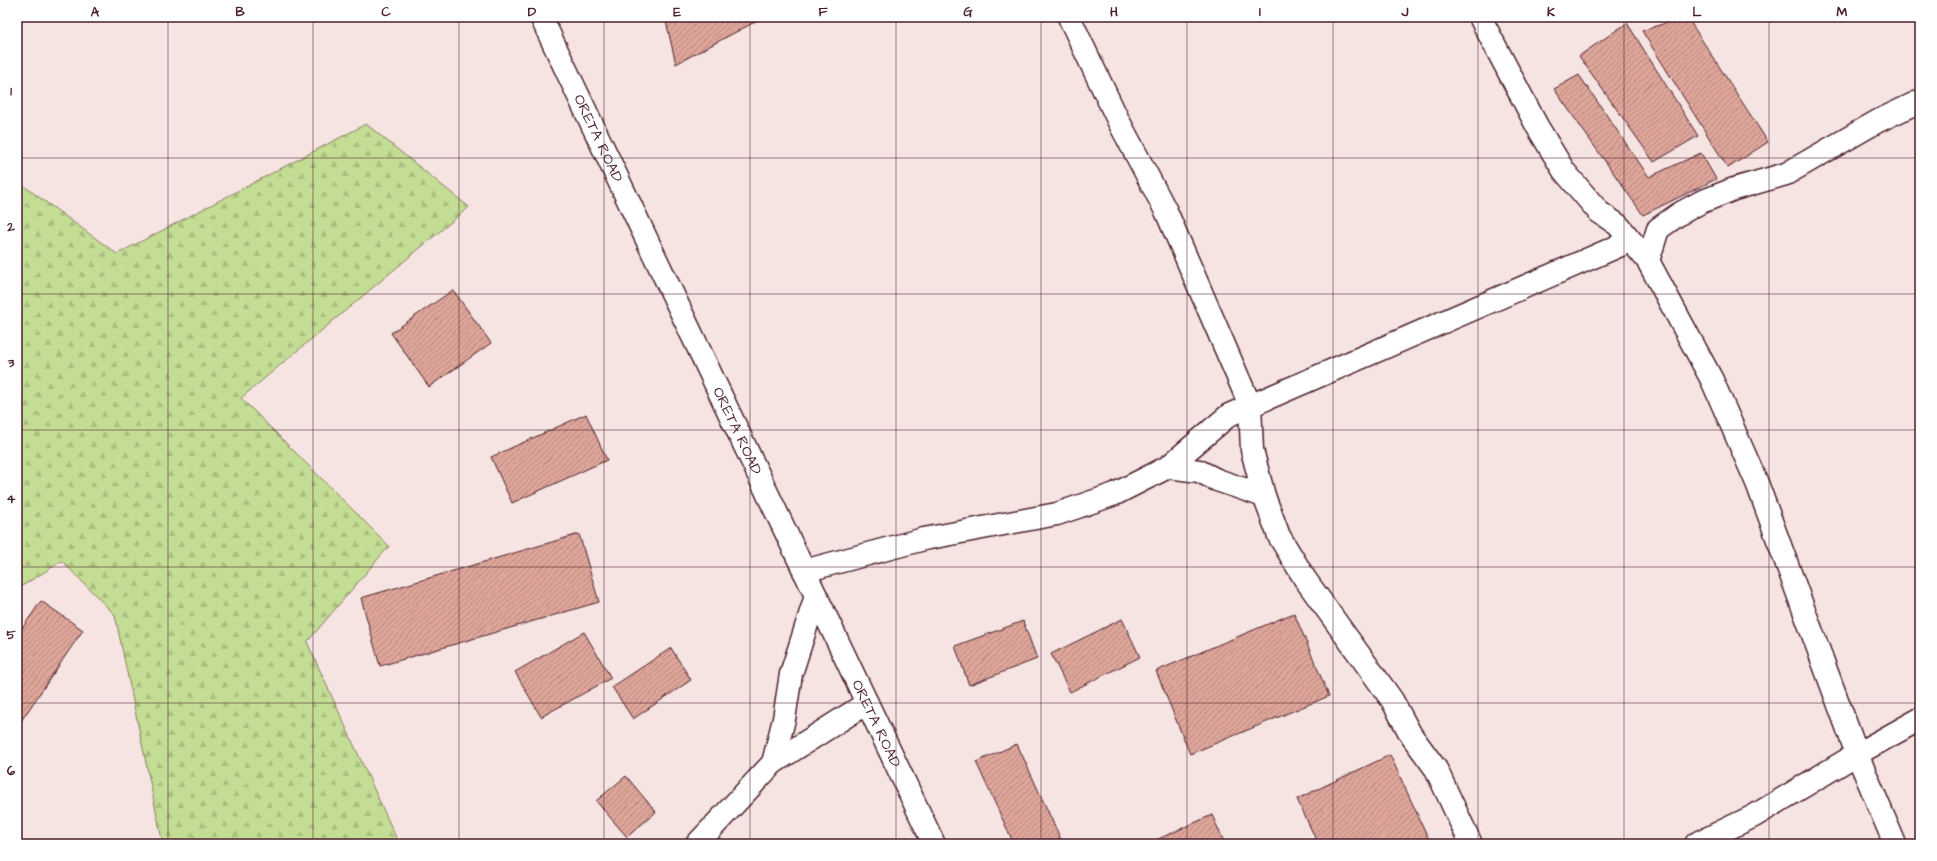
<svg xmlns="http://www.w3.org/2000/svg" width="1937" height="861" viewBox="0 0 1937 861" font-family="'Architects Daughter',sans-serif">
<style>
.forest{fill:url(#forest-firs);stroke:#877e60}
.building{fill:url(#building-hatch);stroke:#4a1f2b}
.lines{fill:none;stroke-linecap:round;stroke-linejoin:round}
.minor-casing{stroke:#4a1f2b;stroke-width:25}
.minor{stroke:#fff;stroke-width:22}
.grid{fill:none;stroke:#4a1f2b;stroke-width:1;stroke-opacity:0.55}
.labels{text-anchor:middle;stroke-width:3.5;stroke-linejoin:round;paint-order:stroke}
.street-label{font-size:15px;fill:#4a1f2b;stroke:#fff}
.neatline{fill:none;stroke:#4a1f2b;stroke-width:1.5}
.grid-label{font-size:13px;text-anchor:middle;font-weight:bold;fill:#4a1f2b}
</style>
<defs>
<pattern id="forest-firs" width="22" height="20" patternUnits="userSpaceOnUse"><rect width="22" height="20" fill="#c4dd94"/><path d="M5 1l3.5 6h-7zM16 11l3.5 6h-7z" fill="#aabd80"/></pattern>
<pattern id="building-hatch" width="6" height="6" patternUnits="userSpaceOnUse"><rect width="6" height="6" fill="#dea59a"/><path d="M-1 1l2-2M0 6l6-6M5 7l2-2" fill="none" stroke="#b6867e"/></pattern>
</defs>
<rect width="100%" height="100%" fill="#f5e4e1"/>
<filter id="ink" filterUnits="userSpaceOnUse"><feTurbulence type="fractalNoise" baseFrequency=".025" numOctaves="2"/><feDisplacementMap in="SourceGraphic" scale="8" xChannelSelector="R" yChannelSelector="G"/><feConvolveMatrix kernelMatrix="1 2 1 2 8 2 1 2 1" color-interpolation-filters="sRGB"/></filter>
<g filter="url(#ink)">
<path class="forest" d="M366 124 469 207 241 398 389 546 307 642 399 844H163L115 615 62 561 17 589V181L117 254Z"/>
<g class="building">
<path d="M665 17H764L676 64Z"/>
<path d="M1683 17H1687L1768 142 1728 168 1642 31Z"/>
<path d="M1627 23 1698 136 1654 162 1579 56Z"/>
<path d="M1579 75 1649 177 1701 153 1716 179 1643 215 1554 89Z"/>
<path d="M453 290 491 343 429 387 391 333Z"/>
<path d="M586 414 607 460 512 503 491 457Z"/>
<path d="M579 534 599 602 380 666 361 598Z"/>
<path d="M41 601 83 630 17 727V636Z"/>
<path d="M1294 613 1329 696 1190 754 1156 671Z"/>
<path d="M1122 619 1140 657 1070 692 1051 654Z"/>
<path d="M1023 621 1037 659 969 685 955 646Z"/>
<path d="M584 632 611 678 541 717 515 672Z"/>
<path d="M671 648 691 680 633 719 612 687Z"/>
<path d="M1017 744 1063 844H1014L976 762Z"/>
<path d="M1390 755 1431 844H1318L1297 799Z"/>
<path d="M626 776 656 812 627 837 596 801Z"/>
<path d="M1212 815 1225 844H1147Z"/>
</g>
<g class="lines">
<g class="minor-casing">
<g id="minor">
<path id="s1" d="M541 17 934 844"/>
<path d="M1069 17 1119 122 1166 211 1250 405 1252 450 1264 496 1279 536 1305 579 1392 700 1411 735 1436 769 1471 844"/>
<path d="M1480 17 1537 126 1564 171 1599 212 1618 225 1648 261 1712 380 1757 483 1857 754 1895 844"/>
<path d="M1648 261 1658 229 1679 214 1701 202 1734 189 1786 174 1878 121 1920 101"/>
<path d="M1168 467 1199 471 1217 480 1264 496"/>
<path d="M804 571 924 539 1057 514 1115 494 1168 467 1229 415 1630 241"/>
<path d="M773 763 784 719 791 674 816 596"/>
<path d="M697 844 773 763 867 703"/>
<path d="M1696 844 1754 816 1857 754 1920 719"/>
</g>
</g>
<use href="#minor" class="minor"/>
</g>
</g>
<path class="grid" d="M168 17V844M313 17V844M459 17V844M604 17V844M750 17V844M896 17V844M1041 17V844M1187 17V844M1333 17V844M1478 17V844M1624 17V844M1769 17V844M17 158H1920M17 294H1920M17 430H1920M17 567H1920M17 703H1920"/>
<g class="labels">
<g class="street-label">
<text dy="5" stroke="none"><textPath href="#s1" startOffset="134">ORETA ROAD</textPath></text>
<text dy="5" stroke="none"><textPath href="#s1" startOffset="458">ORETA ROAD</textPath></text>
<text dy="5" stroke="none"><textPath href="#s1" startOffset="782">ORETA ROAD</textPath></text>
</g>
</g>
<rect width="1937" height="861" fill="none" stroke="#fff" stroke-width="44"/>
<rect x="22" y="22" width="1893" height="817" class="neatline"/>
<g class="grid-label">
<text x="95" y="16">A</text>
<text x="240" y="16">B</text>
<text x="386" y="16">C</text>
<text x="532" y="16">D</text>
<text x="677" y="16">E</text>
<text x="823" y="16">F</text>
<text x="968" y="16">G</text>
<text x="1114" y="16">H</text>
<text x="1260" y="16">I</text>
<text x="1405" y="16">J</text>
<text x="1551" y="16">K</text>
<text x="1697" y="16">L</text>
<text x="1842" y="16">M</text>
<text x="11" y="95">1</text>
<text x="11" y="231">2</text>
<text x="11" y="367">3</text>
<text x="11" y="503">4</text>
<text x="11" y="639">5</text>
<text x="11" y="775">6</text>
</g>
</svg>
